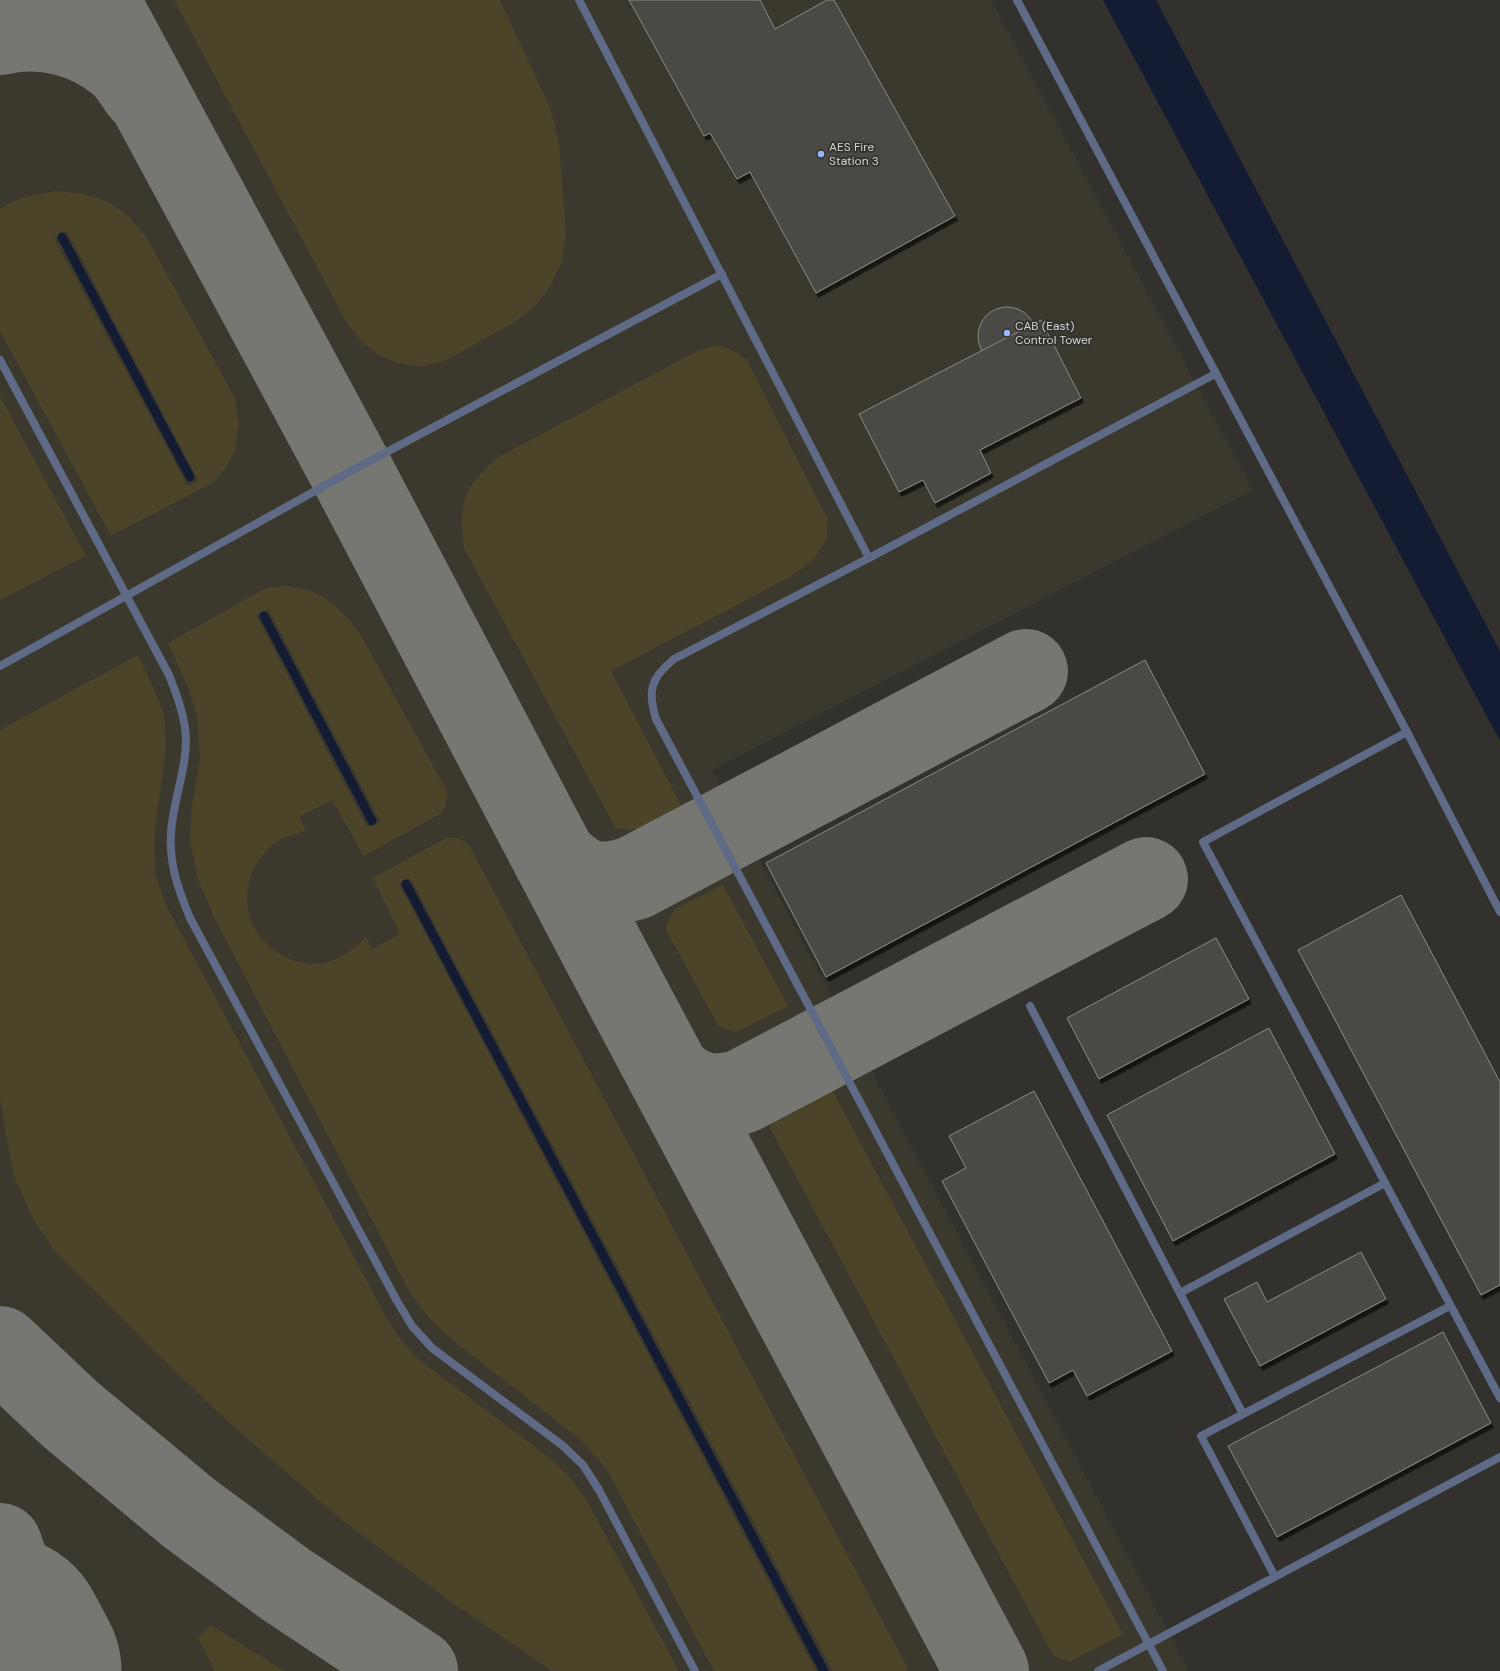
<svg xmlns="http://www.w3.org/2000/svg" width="1500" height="1671" viewBox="0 0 1500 1671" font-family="'DM Sans',sans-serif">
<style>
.built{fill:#3b382e}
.green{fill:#4c4429;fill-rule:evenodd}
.water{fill:#141c33}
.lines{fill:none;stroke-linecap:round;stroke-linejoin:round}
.stream{stroke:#141c33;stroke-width:9}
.taxiway{stroke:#767672;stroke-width:84}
.runway{stroke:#767672;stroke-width:211}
.building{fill:#4b4a45;stroke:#8b8a85;filter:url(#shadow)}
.lane{stroke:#5f6a87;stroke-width:8}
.poi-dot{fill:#9ab5fd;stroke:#32312d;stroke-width:1.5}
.labels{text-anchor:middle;stroke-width:3.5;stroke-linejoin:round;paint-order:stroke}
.poi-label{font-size:12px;fill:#d6d5d3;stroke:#32312d;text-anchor:start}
</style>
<defs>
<filter id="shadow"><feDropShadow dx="2.5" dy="4.5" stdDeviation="0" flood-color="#0009"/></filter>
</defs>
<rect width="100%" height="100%" fill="#32312d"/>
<path class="built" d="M0 0H991L1253 490 712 770 1189 1671H0Z"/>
<g class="green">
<path d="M174 0H500L550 107 559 144 566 234 562 261 550 287 534 307 518 320 447 360 420 367 398 363 377 354 361 341 347 323Z"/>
<path d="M57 191 84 194 107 201 128 215 148 240 235 398 239 423 235 450 227 466 212 483 111 536 0 331V209C17 197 36 194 57 191ZM67 231 198 480 188 486 54 238Z"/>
<path d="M717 345 730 349 747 360 828 520 827 538 815 558 792 576 611 671 682 807 641 830 616 829 464 548C461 523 459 498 477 478 483 471 490 465 497 458L697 351Z"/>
<path d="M0 396 86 556 0 600Z"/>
<path d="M285 586C323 590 336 603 359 632L447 791 446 806 440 814 364 856 332 800 299 817 306 831C298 834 288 836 280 839 272 844 264 853 259 860 249 875 244 895 249 913 257 947 297 972 331 961 346 956 355 947 366 937L372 949 400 934 373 878 446 838H457L468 843 906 1665 908 1671H833L410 878 399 884 816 1671H714L607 1470 581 1440 446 1335 427 1316 408 1289 215 919 199 882 190 843 192 806 200 757 197 717 189 689 168 643 266 588ZM268 609 380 821 367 827 256 615Z"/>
<path d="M138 655 155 691 164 714 166 745 154 840 155 873 166 905 385 1315 398 1336 418 1359 550 1458 568 1475 586 1499 679 1671H552L454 1604 343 1521 237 1430 157 1354 54 1250 32 1217 14 1176 0 1100V731L9 725Z"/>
<path d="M723 885 788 1006 737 1032 719 1027 665 928 675 909Z"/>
<path d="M830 1086 1123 1634 1069 1662 1053 1655 770 1128 779 1113Z"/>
<path d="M211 1625 284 1671H215L198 1638Z"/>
</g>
<path class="water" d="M1103 0H1156L1500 651V741Z"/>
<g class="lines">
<g class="stream">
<path d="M62 237 190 477"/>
<path d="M264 616 372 821"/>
<path d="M406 884 824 1671"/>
</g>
<g class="taxiway">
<path d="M97 0 351 471 605 954 987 1671"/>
<path d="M0 33C43 23 88 35 121 63 129 70 136 81 142 90"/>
<path d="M554 857C579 884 598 889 634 878L1026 671"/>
<path d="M669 1074C691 1095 711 1099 741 1092L1146 879"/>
<path d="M0 1348 70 1414 189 1513 285 1584 416 1671"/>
<path d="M0 1545 45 1671"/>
</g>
<path class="runway" d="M0 1641 16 1671"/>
</g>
<g class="building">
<path d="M629 0H760L775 29 827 0H834L955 216 816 293 750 172 737 179 710 133 704 136Z"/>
<circle cx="1007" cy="336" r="29"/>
<path d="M1041 320 1081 398 980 450 991 473 935 503 923 480 899 492 859 414Z"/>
<path d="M1145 660 1205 774 826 977 766 863Z"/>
<path d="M1401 895 1500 1082V1285L1481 1295 1298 950Z"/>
<path d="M1216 938 1249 999 1099 1079 1067 1018Z"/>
<path d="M1269 1028 1335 1154 1173 1241 1107 1115Z"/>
<path d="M1034 1091 1172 1351 1087 1396 1073 1370 1049 1383 942 1181 966 1168 949 1136Z"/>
<path d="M1361 1252 1386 1299 1260 1366 1224 1299 1257 1282 1267 1302Z"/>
<path d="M1443 1332 1491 1423 1277 1537 1228 1446Z"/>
</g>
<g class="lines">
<g class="lane">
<path d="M579 0 869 558"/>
<path d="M1017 0 1407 732 1500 912"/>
<path d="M0 360 169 675C176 692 182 708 185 727 190 762 173 798 171 833 169 864 178 889 190 918L397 1301 412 1326 432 1348 562 1445 583 1465 599 1490 695 1671"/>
<path d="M0 666 351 471 722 274"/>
<path d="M1407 732 1203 842 1500 1398"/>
<path d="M1030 1006 1243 1414"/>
<path d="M1180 1293 1385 1183"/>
<path d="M1273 1573 1201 1436 1450 1306"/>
<path d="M1098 1671 1500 1457"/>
<path d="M1163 1671 656 719C647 690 651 678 674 659L869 558 1215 374"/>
</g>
</g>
<g class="poi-dot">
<circle cx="821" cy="154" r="4"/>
<circle cx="1007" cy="333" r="4"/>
</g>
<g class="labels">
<g class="poi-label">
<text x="829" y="151">AES Fire<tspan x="829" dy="14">Station 3</tspan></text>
<text x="1015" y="330">CAB (East)<tspan x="1015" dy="14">Control Tower</tspan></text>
</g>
</g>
</svg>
